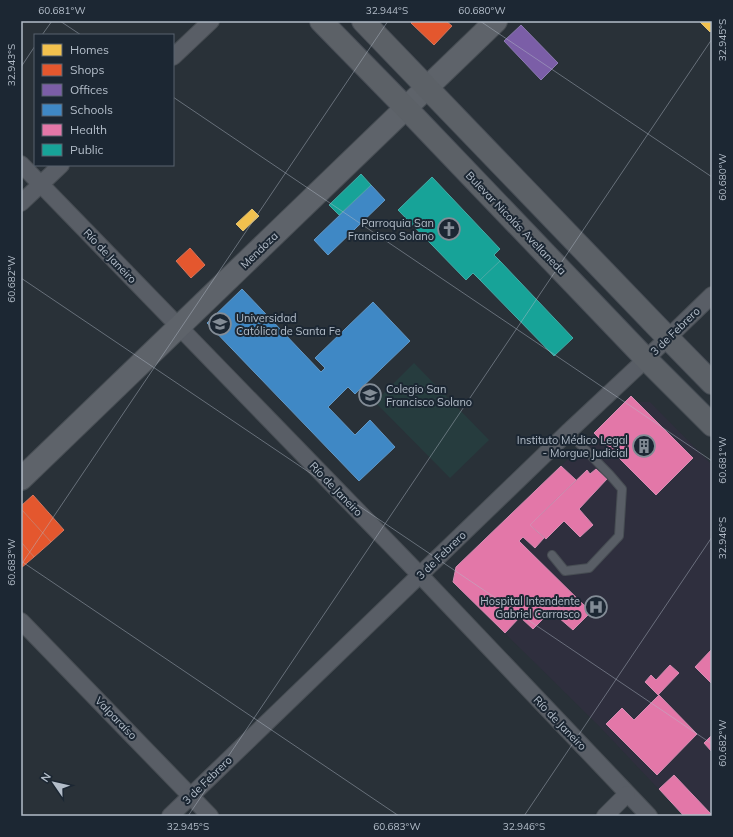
<svg xmlns="http://www.w3.org/2000/svg" width="733" height="837" viewBox="0 0 733 837" font-family="Mulish,sans-serif">
<style>
.medical{fill:#2f2f3e}
.green{fill:#263c3e}
.homes{fill:#f2c14e;stroke:#dfc073}
.shops{fill:#e4572e;stroke:#d5765c}
.offices{fill:#7b5ea7;stroke:#8c7ab1}
.schools{fill:#3f88c5;stroke:#6298c6}
.health{fill:#e377a8;stroke:#d58cb2}
.public{fill:#17a398;stroke:#46aba7}
.lines{fill:none;stroke-linecap:round;stroke-linejoin:round}
.service-casing{stroke:#474d53;stroke-width:10}
.minor-casing{stroke:#474d53;stroke-width:18}
.secondary-casing{stroke:#474d53;stroke-width:24}
.primary-casing{stroke:#474d55;stroke-width:24}
.service{stroke:#595e66;stroke-width:8}
.minor{stroke:#595e66;stroke-width:16}
.secondary{stroke:#5e636a;stroke-width:22}
.primary{stroke:#5c6167;stroke-width:22}
.ticks{fill:none;stroke:#b3bdc9;stroke-width:1;stroke-opacity:0.45}
.labels{text-anchor:middle;stroke-width:4;stroke-linejoin:round;paint-order:stroke}
.poi-label{font-size:11px;fill:#b3bdc9;stroke:#1c2733;text-anchor:end}
.street-label{font-size:11px;fill:#b3bdc9;stroke:#1c2733}
.neatline{fill:none;stroke:#b3bdc9;stroke-width:1.5}
.ticks-label{font-size:10px;text-anchor:middle;fill:#b3bdc9}
</style>
<rect width="100%" height="100%" fill="#293138"/>
<path class="medical" d="M625 402H650L712 465V816H684L600 727 453 582 456 567 561 466Z"/>
<path class="green" d="M414 363 489 440 450 478 375 402Z"/>
<g class="homes">
<path d="M699 21H712V30L710 32Z"/>
<path d="M252 209 259 216 243 231 236 224Z"/>
</g>
<g class="shops">
<path d="M413 21H446L452 26 434 45 411 23Z"/>
<path d="M190 248 205 265 191 278 176 261Z"/>
<path d="M33 495 64 530 51 542 21 509V506Z"/>
<path d="M21 509 51 542 34 557 21 542Z"/>
<path d="M21 542 34 557 21 568Z"/>
</g>
<path class="offices" d="M521 25 558 63 541 80 504 41Z"/>
<g class="schools">
<path d="M371 185 385 200 328 255 314 240Z"/>
<path d="M242 289 321 372 325 368 315 358 373 302 410 341 355 394 348 387 328 407 355 435 370 420 395 447 359 481 207 323Z"/>
</g>
<g class="health">
<path d="M631 396 693 458 656 495 594 433Z"/>
<path d="M561 466 576 480 530 525 544 538 535 548 523 537 519 541 591 612 573 630 551 611 533 629 520 617 505 633 453 582 456 567Z"/>
<path d="M596 469 607 479 579 509 593 525 580 537 564 521 546 539 530 525 587 470 590 474Z"/>
<path d="M712 649V684L695 667Z"/>
<path d="M670 665 679 673 658 695 645 682 651 675 656 680Z"/>
<path d="M659 695 697 734 657 775 606 724 622 708 634 720Z"/>
<path d="M712 735V752L704 743Z"/>
<path d="M674 775 711 814 709 816H684L659 789Z"/>
</g>
<g class="public">
<path d="M361 174 371 185 339 215 329 205Z"/>
<path d="M432 177 500 249 494 255 500 261 480 280 473 273 466 280 398 210Z"/>
<path d="M500 261 573 338 554 356 480 280Z"/>
</g>
<g class="lines">
<g class="service-casing">
<path id="service" d="M552 555 565 571 589 568 619 536 622 489 610 475 568 432"/>
</g>
<g class="minor-casing">
<g id="minor">
<path d="M173 57 211 21"/>
<path d="M21 164 420 575 649 816"/>
<path d="M21 203 61 165"/>
<path d="M21 621 210 816"/>
<path d="M170 816 568 432 646 359 712 295"/>
<path d="M605 816 627 794"/>
</g>
</g>
<g class="secondary-casing">
<path id="secondary" d="M21 479 496 21"/>
</g>
<g class="primary-casing">
<g id="primary">
<path d="M321 21 406 108 646 359 712 425"/>
<path d="M363 21 668 338 712 383"/>
</g>
</g>
<use href="#service" class="service"/>
<use href="#minor" class="minor"/>
<use href="#secondary" class="secondary"/>
<use href="#primary" class="primary"/>
</g>
<path class="ticks" d="M60 21 81 35M480 21 712 177M42 35 52 21M21 67 35 46M173 97 712 461M21 278 712 744M21 561 399 816M21 565 388 21M188 816 712 39M524 816 712 537"/>
<defs>
<g id="church-ring" transform="scale(1.15)"><circle r="9.5" fill="#1c2733" stroke="#838c96" stroke-width="1.5"/><path d="M-1.2-6h2.4v3.5h3.3v2.4h-3.3V6h-2.4V-.1h-3.3v-2.4h3.3Z" fill="#838c96"/></g>
<g id="university-ring" transform="scale(1.15)"><circle r="9.5" fill="#1c2733" stroke="#838c96" stroke-width="1.5"/><path d="M0-5L7-2L0 1L-7-2ZM-4 1L0 2.5L4 1V4Q0 6-4 4Z" fill="#838c96"/></g>
<g id="school-ring" transform="scale(1.15)"><circle r="9.5" fill="#1c2733" stroke="#838c96" stroke-width="1.5"/><path d="M0-5L7-2L0 1L-7-2ZM-4 1L0 2.5L4 1V4Q0 6-4 4Z" fill="#838c96"/></g>
<g id="building-ring" transform="scale(1.15)"><circle r="9.5" fill="#1c2733" stroke="#838c96" stroke-width="1.5"/><path d="M-4-6H4V6H1V3H-1V6H-4ZM-2.5-4.3h1.7v1.8h-1.7ZM.8-4.3h1.7v1.8H.8ZM-2.5-1h1.7V.8h-1.7ZM.8-1h1.7V.8H.8Z" fill="#838c96"/></g>
<g id="hospital-ring" transform="scale(1.15)"><circle r="9.5" fill="#1c2733" stroke="#838c96" stroke-width="1.5"/><path d="M-5-5h3v3.5h4V-5h3V5h-3V1.5h-4V5h-3Z" fill="#838c96"/></g>
</defs>
<g fill-rule="evenodd">
<use href="#church-ring" x="449" y="229"/>
<use href="#university-ring" x="220" y="324"/>
<use href="#school-ring" x="370" y="395"/>
<use href="#building-ring" x="644" y="446"/>
<use href="#hospital-ring" x="596" y="607"/>
</g>
<g class="labels">
<g class="poi-label">
<text x="434" y="227">Parroquia San<tspan x="434" dy="13">Francisco Solano</tspan></text>
<text x="236" y="322" text-anchor="start">Universidad<tspan x="236" dy="13">Católica de Santa Fe</tspan></text>
<text x="386" y="393" text-anchor="start">Colegio San<tspan x="386" dy="13">Francisco Solano</tspan></text>
<text x="628" y="444">Instituto Médico Legal<tspan x="628" dy="13">- Morgue Judicial</tspan></text>
<text x="580" y="605">Hospital Intendente<tspan x="580" dy="13">Gabriel Carrasco</tspan></text>
</g>
<g class="street-label">
<text transform="translate(516 223) rotate(46)" y="4">Bulevar Nicolás Avellaneda</text>
<text transform="translate(259 250) rotate(-44)" y="4">Mendoza</text>
<text transform="translate(110 256) rotate(46)" y="4">Río de Janeiro</text>
<text transform="translate(675 331) rotate(-44)" y="4">3 de Febrero</text>
<text transform="translate(336 489) rotate(46)" y="4">Río de Janeiro</text>
<text transform="translate(441 555) rotate(-44)" y="4">3 de Febrero</text>
<text transform="translate(116 718) rotate(46)" y="4">Valparaíso</text>
<text transform="translate(560 723) rotate(46)" y="4">Río de Janeiro</text>
<text transform="translate(207 780) rotate(-44)" y="4">3 de Febrero</text>
</g>
</g>
<rect width="733" height="837" fill="none" stroke="#1c2733" stroke-width="44"/>
<rect x="34" y="34" width="140" height="132" fill="#1c2733" stroke="#58636f"/>
<rect x="42" y="44" width="20" height="12" fill="#f2c14e" stroke="#58636f"/>
<text x="70" y="54" font-size="12" fill="#b3bdc9">Homes</text>
<rect x="42" y="64" width="20" height="12" fill="#e4572e" stroke="#58636f"/>
<text x="70" y="74" font-size="12" fill="#b3bdc9">Shops</text>
<rect x="42" y="84" width="20" height="12" fill="#7b5ea7" stroke="#58636f"/>
<text x="70" y="94" font-size="12" fill="#b3bdc9">Offices</text>
<rect x="42" y="104" width="20" height="12" fill="#3f88c5" stroke="#58636f"/>
<text x="70" y="114" font-size="12" fill="#b3bdc9">Schools</text>
<rect x="42" y="124" width="20" height="12" fill="#e377a8" stroke="#58636f"/>
<text x="70" y="134" font-size="12" fill="#b3bdc9">Health</text>
<rect x="42" y="144" width="20" height="12" fill="#17a398" stroke="#58636f"/>
<text x="70" y="154" font-size="12" fill="#b3bdc9">Public</text>
<g transform="translate(54 783) rotate(304)" stroke="#1c2733" stroke-width="3" paint-order="stroke">
<path d="M0-3L7 15L0 10L-7 15Z" fill="#b3bdc9"/>
<text y="-6" font-size="11" font-weight="bold" text-anchor="middle" fill="#b3bdc9">N</text>
</g>
<rect x="22" y="22" width="689" height="793" class="neatline"/>
<g class="ticks-label">
<text x="62" y="14">60.681°W</text>
<text x="387" y="14">32.944°S</text>
<text x="482" y="14">60.680°W</text>
<text transform="translate(722 40) rotate(-90)" y="4">32.945°S</text>
<text transform="translate(11 65) rotate(-90)" y="4">32.943°S</text>
<text transform="translate(722 177) rotate(-90)" y="4">60.680°W</text>
<text transform="translate(11 279) rotate(-90)" y="4">60.682°W</text>
<text transform="translate(722 460) rotate(-90)" y="4">60.681°W</text>
<text transform="translate(722 538) rotate(-90)" y="4">32.946°S</text>
<text transform="translate(11 562) rotate(-90)" y="4">60.683°W</text>
<text transform="translate(722 743) rotate(-90)" y="4">60.682°W</text>
<text x="188" y="830">32.945°S</text>
<text x="397" y="830">60.683°W</text>
<text x="524" y="830">32.946°S</text>
</g>
</svg>
